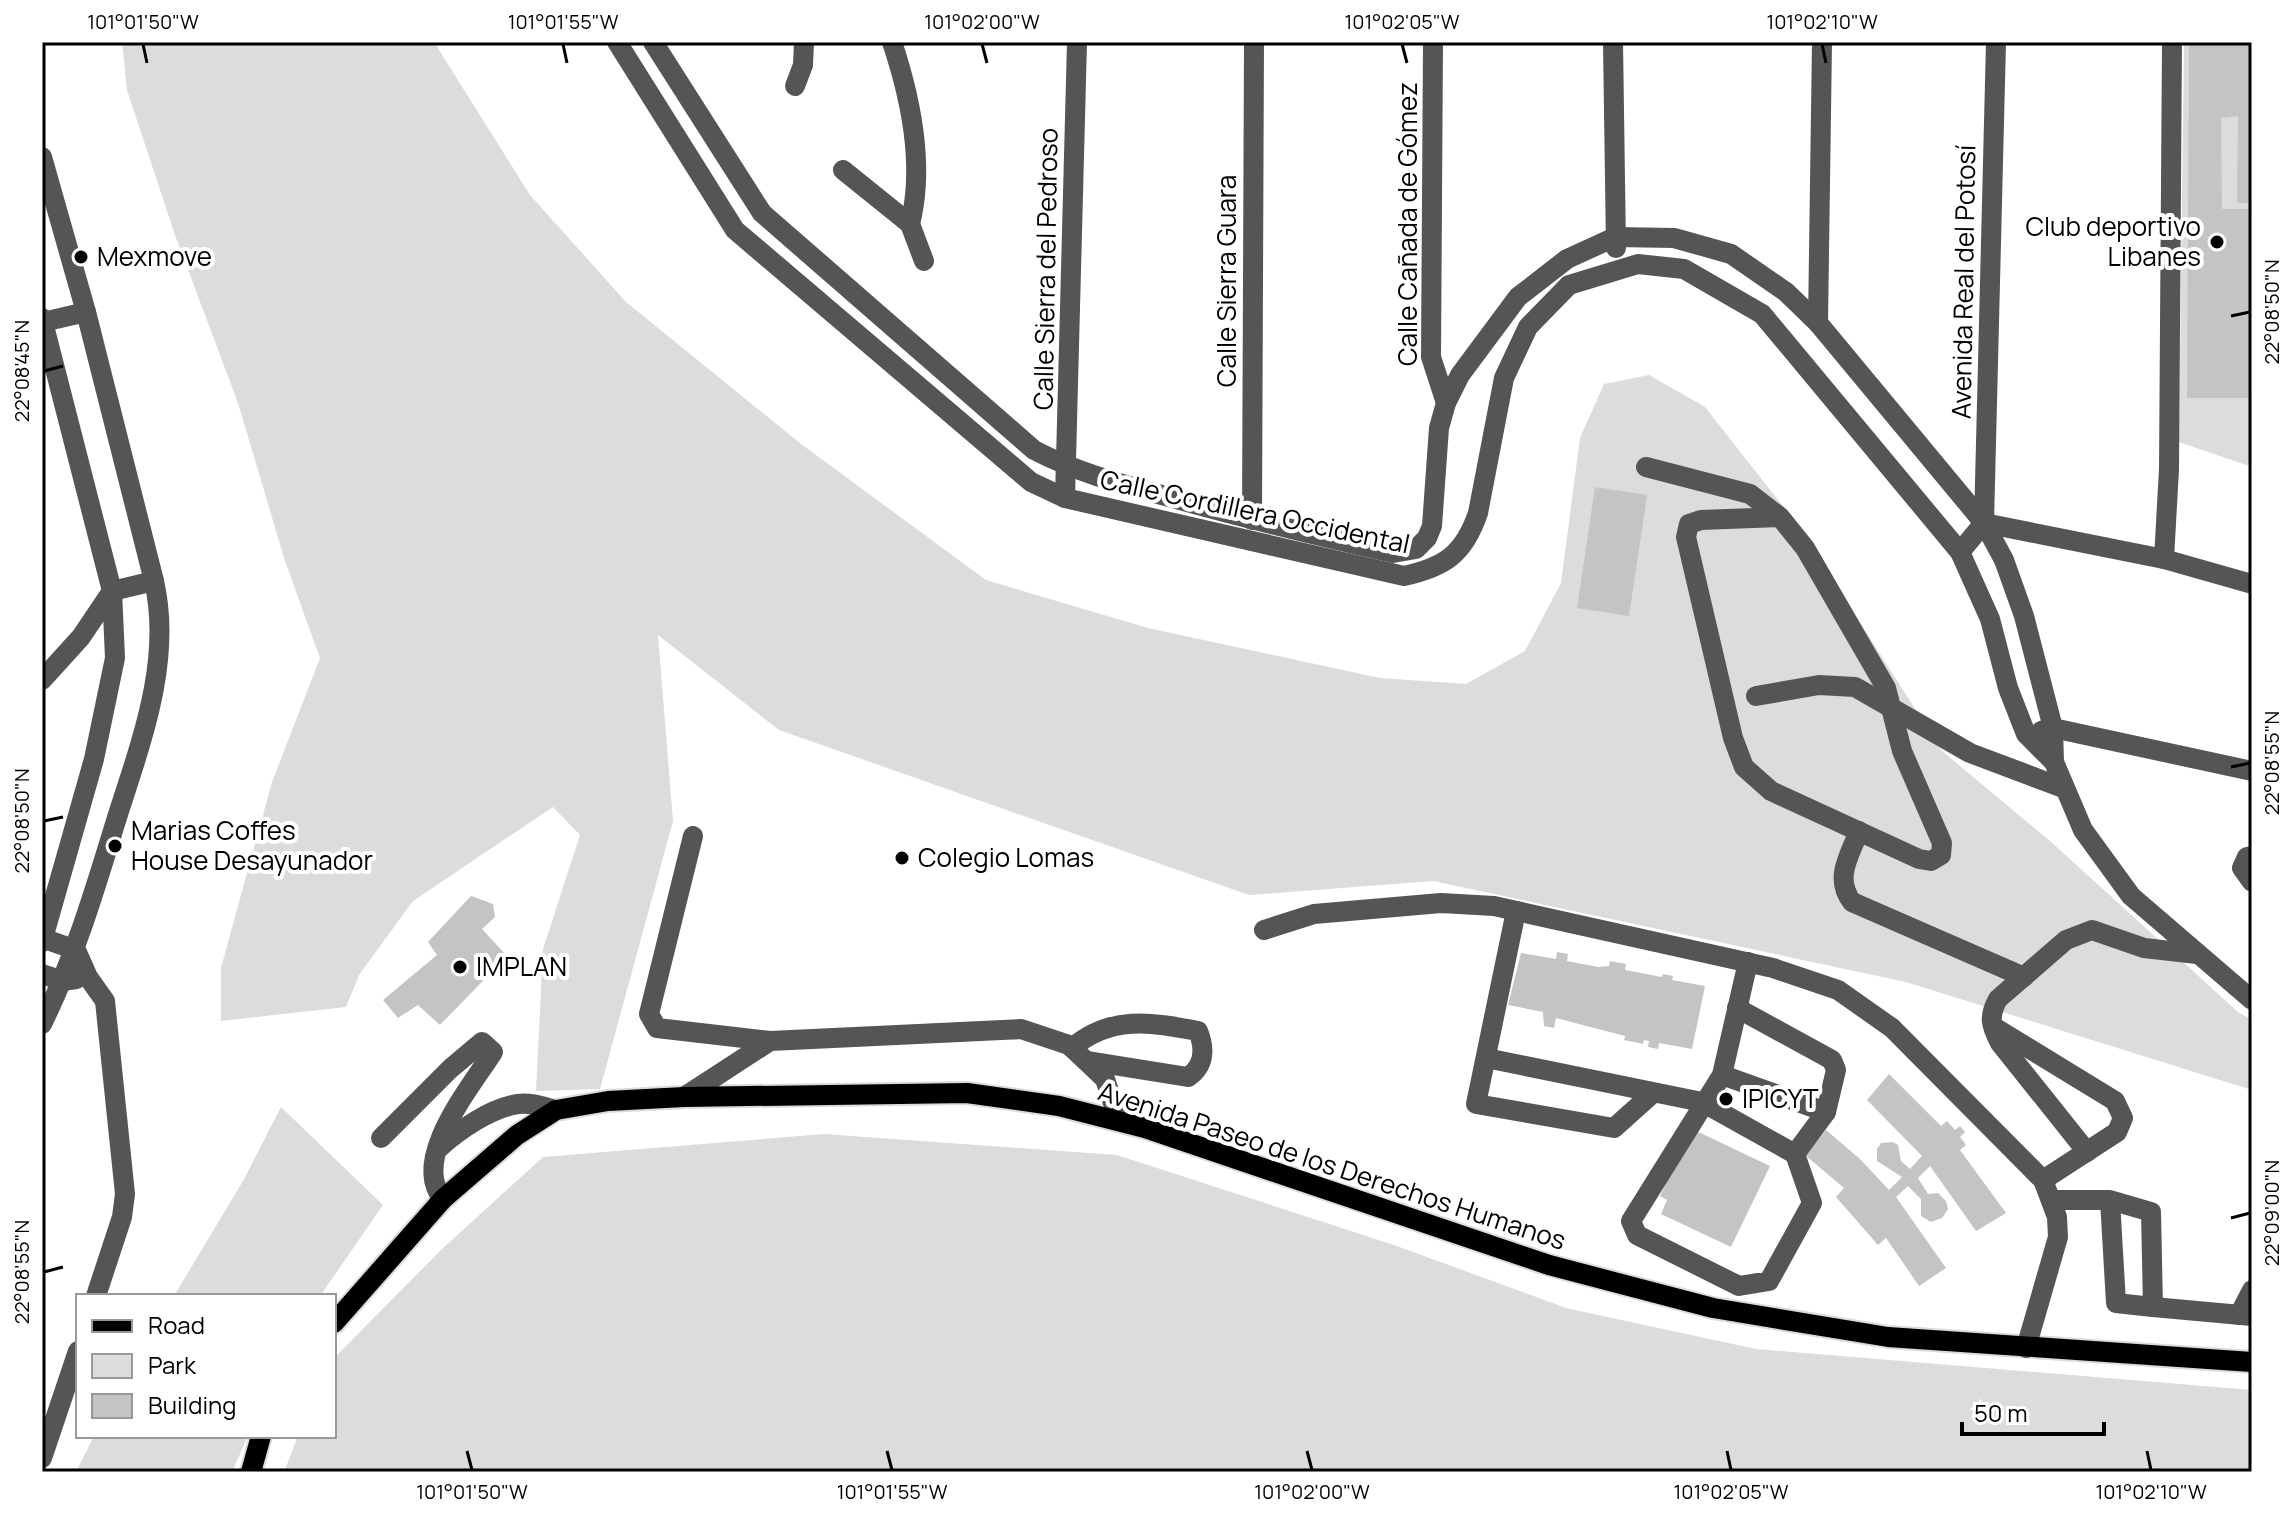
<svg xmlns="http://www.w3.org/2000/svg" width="2294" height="1514" viewBox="0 0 2294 1514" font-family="Manrope,sans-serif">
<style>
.green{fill:#dcdcdc}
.building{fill:#c4c4c4}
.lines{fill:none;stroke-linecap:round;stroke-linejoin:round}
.major-casing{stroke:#dbdbdb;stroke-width:24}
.minor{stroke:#555;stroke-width:20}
.major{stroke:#000;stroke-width:20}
.ticks{fill:none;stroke:#000;stroke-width:3}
.poi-dot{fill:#000;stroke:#fff;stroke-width:3}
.labels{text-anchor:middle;stroke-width:8;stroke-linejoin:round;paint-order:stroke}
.street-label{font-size:26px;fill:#000;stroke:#fff}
.poi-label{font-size:26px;fill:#000;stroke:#fff;text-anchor:start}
.neatline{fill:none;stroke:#000;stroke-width:3}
.ticks-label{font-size:20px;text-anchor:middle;fill:#000}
</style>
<rect width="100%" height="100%" fill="#fff"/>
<g class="green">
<path d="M122 42H434L530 195 626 302 801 444 986 580 1148 628 1380 678 1466 684 1525 651 1561 583 1580 438 1604 384 1649 375 1705 407 1797 524 1942 751 2050 841 2238 1012 2252 1020V1090L1906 982 1433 881 1249 895 779 730 658 635 673 821 600 1089 536 1091 543 949 580 835 553 807 413 901 359 975 346 1007 221 1021V968L272 782 320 658 285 561 238 403 175 235 127 90Z"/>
<path d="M2184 42H2252V467L2179 442Z"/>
<path d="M281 1107 383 1205 320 1296H174L243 1181Z"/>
<path d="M824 1134 1117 1155 1394 1245 1566 1308 1756 1349 2252 1390V1472H284L298 1436H334L335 1357 441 1250 543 1157Z"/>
<path d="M94 1436H248L232 1472H76Z"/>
</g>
<g class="building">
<path d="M2189 42H2252V203H2237L2238 116 2221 118 2222 209H2252V398H2187Z"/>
<path d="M1595 487 1647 495 1629 616 1577 608Z"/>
<path d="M471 896 493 904 495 917 482 929 507 956 440 1025 418 1005 398 1018 383 1000 437 955 428 942Z"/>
<path d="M1557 952 1568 954 1567 961 1598 967 1609 966 1610 961 1626 964 1625 970 1662 977 1663 974 1673 976 1672 980 1705 986 1692 1049 1659 1043 1658 1049 1648 1047 1649 1041 1644 1040 1643 1044 1624 1040 1625 1036 1556 1018 1554 1028 1544 1026 1543 1012 1508 1005 1521 953 1556 959Z"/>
<path d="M1889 1074 1941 1126 1947 1121 1955 1130 1960 1126 1965 1132 1960 1137 1966 1145 1960 1150 2006 1213 1976 1231 1930 1166 1918 1178 1928 1194 1938 1193 1946 1201 1948 1209 1942 1218 1931 1222 1921 1216V1199L1908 1186 1896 1197 1946 1268 1919 1286 1886 1238 1878 1245 1836 1197 1844 1188 1805 1155 1826 1130 1860 1159 1889 1190 1902 1177 1877 1161V1149L1881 1143 1893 1142 1898 1145 1901 1161 1910 1169 1922 1156 1867 1100Z"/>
<path d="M1692 1129 1770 1166 1731 1247 1661 1214 1667 1200 1660 1196Z"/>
</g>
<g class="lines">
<g class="major-casing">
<g id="major">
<path d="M334 1323 443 1199 517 1135 556 1110 608 1101 684 1097 967 1093 1059 1106 1145 1128 1549 1265 1713 1308 1888 1337 2252 1362"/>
<path d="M251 1472 261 1436"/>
</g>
</g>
<g class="minor">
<path d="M617 42 735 230 1031 482 1065 498 1404 576C1445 567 1464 554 1478 513L1504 378 1528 327 1569 285 1638 264 1684 269 1762 314 1960 552 1990 619 2008 688 2026 734 2054 762"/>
<path d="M653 42 762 213 1034 450C1078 473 1125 485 1173 498 1246 519 1319 536 1393 553L1416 549 1427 538 1432 526 1439 428 1446 403 1460 375 1518 297 1567 259 1615 237 1674 238 1731 254 1786 292 1818 323 1984 523 2004 560 2024 616 2053 728 2054 762 2083 830 2131 896 2252 1000"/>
<path d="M892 42C911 99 925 165 910 224"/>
<path d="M1433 42 1431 357 1446 403"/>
<path d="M1613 42 1616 248"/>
<path d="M795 86 803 65 804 42"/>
<path d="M42 157 86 312 154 581C173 663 139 747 115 824 94 893 74 959 42 1024"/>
<path d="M843 170 910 224 924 261"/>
<path d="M42 318 112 591 115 658 94 759 42 942"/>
<path d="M43 322 86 312"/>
<path d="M1818 323 1822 42"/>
<path d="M1646 467 1750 494 1780 517 1805 548 1886 688 1902 751 1942 843 1941 855 1931 861 1919 859 1771 791 1744 767 1733 738 1686 537 1689 524 1701 520 1780 517"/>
<path d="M1065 498 1077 42"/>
<path d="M1252 520 1254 42"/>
<path d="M1984 523 1996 42"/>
<path d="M1960 552 1984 523 2164 559 2252 584"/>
<path d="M2164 559 2169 469 2172 42"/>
<path d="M42 680 81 637 112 591 154 581"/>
<path d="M1756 696 1819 685 1855 687 1970 753 2063 788"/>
<path d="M2041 731 2053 728 2252 771"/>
<path d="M1859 831C1849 857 1834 878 1852 902L2024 977"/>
<path d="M693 836 649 1014 657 1028 770 1041"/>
<path d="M2252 856 2247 857 2242 868 2252 882"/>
<path d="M1516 911 1476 1104 1614 1128 1653 1093"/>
<path d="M1264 930 1314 914 1441 903 1494 906 1773 968 1838 990 1892 1028 2043 1180 2057 1217 2058 1237 2026 1348"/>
<path d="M42 938 76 950 88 977 105 1001 125 1194 122 1217 96 1296"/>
<path d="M42 974 63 981 76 979"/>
<path d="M1737 1008 1832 1060 1836 1070 1826 1112"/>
<path d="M1994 1027 2115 1101 2123 1118 2117 1132 2043 1180"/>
<path d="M1072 1048C1110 1015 1151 1022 1198 1031 1205 1048 1205 1066 1188 1077L1088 1061"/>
<path d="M1486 1058 1702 1102 1795 1154 1812 1203 1769 1281 1739 1286 1637 1235 1631 1221 1722 1075 1748 962"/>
<path d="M1722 1075 1826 1112 1795 1154"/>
<path d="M684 1097 770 1041 1021 1029 1069 1045 1086 1061 1105 1079 1119 1121"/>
<path d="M381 1138 450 1069 482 1042 493 1052C470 1088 410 1160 443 1199"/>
<path d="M439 1148C459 1130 491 1108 518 1104 531 1102 544 1107 556 1110"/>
<path d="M2087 1152 2000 1043C1991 1026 1988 1017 1998 999L2066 940 2092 930 2144 948 2197 954"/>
<path d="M2051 1200H2110L2151 1212 2153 1307 2116 1303 2110 1200"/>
<path d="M2153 1307 2252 1316"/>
<path d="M2239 1315 2252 1290"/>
<path d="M42 1458 78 1351"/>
</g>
<use href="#major" class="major"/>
</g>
<path class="ticks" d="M143 44 147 63M563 44 567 63M982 44 987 63M1402 44 1407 63M1822 44 1826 63M2231 316 2250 312M44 371 63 366M2231 767 2250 763M44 821 63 817M2231 1218 2250 1213M44 1272 63 1267M467 1451 472 1470M887 1451 892 1470M1307 1451 1312 1470M1727 1451 1731 1470M2147 1451 2151 1470"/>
<g class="poi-dot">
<circle cx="2217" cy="242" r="8"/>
<circle cx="81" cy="257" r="8"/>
<circle cx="115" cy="846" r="8"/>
<circle cx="902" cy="858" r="8"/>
<circle cx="460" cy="967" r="8"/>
<circle cx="1726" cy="1099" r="8"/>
</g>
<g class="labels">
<g class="street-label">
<text transform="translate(1408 224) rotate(-90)" y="9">Calle Cañada de Gómez</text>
<text transform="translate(1046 269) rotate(-89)" y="9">Calle Sierra del Pedroso</text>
<text transform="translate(1227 281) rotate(-90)" y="9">Calle Sierra Guara</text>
<text transform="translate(1964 282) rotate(-89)" y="9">Avenida Real del Potosí</text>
<text transform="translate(1255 512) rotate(12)" y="9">Calle Cordillera Occidental</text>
<text transform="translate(1332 1166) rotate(18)" y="9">Avenida Paseo de los Derechos Humanos</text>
</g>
<g class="poi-label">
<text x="2201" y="236" text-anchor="end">Club deportivo<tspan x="2201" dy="30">Libanes</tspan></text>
<text x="97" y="266">Mexmove</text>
<text x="131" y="840">Marias Coffes<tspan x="131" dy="30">House Desayunador</tspan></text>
<text x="918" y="867">Colegio Lomas</text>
<text x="476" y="976">IMPLAN</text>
<text x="1742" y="1108">IPICYT</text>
</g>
</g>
<rect width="2294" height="1514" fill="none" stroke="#ffffff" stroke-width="88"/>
<rect x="76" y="1294" width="260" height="144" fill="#ffffff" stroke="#999999" stroke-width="2"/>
<rect x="92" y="1320" width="40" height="12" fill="#000000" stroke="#999999" stroke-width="2"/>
<text x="148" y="1334" font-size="24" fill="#000000">Road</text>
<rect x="92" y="1354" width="40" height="24" fill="#dcdcdc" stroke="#999999" stroke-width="2"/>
<text x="148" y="1374" font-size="24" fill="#000000">Park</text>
<rect x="92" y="1394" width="40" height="24" fill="#c4c4c4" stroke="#999999" stroke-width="2"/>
<text x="148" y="1414" font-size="24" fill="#000000">Building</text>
<path d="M1962 1422v12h142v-12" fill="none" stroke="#000000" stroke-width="4"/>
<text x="1974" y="1422" font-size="24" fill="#000000" stroke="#ffffff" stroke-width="6" paint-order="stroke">50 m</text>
<rect x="44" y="44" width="2206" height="1426" class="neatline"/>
<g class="ticks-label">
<text x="143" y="29">101°01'50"W</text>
<text x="563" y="29">101°01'55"W</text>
<text x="982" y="29">101°02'00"W</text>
<text x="1402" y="29">101°02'05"W</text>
<text x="1822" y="29">101°02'10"W</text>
<text transform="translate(2272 312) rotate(-90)" y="7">22°08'50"N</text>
<text transform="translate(22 371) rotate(-90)" y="7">22°08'45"N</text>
<text transform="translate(2272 763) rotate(-90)" y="7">22°08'55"N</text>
<text transform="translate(22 821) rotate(-90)" y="7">22°08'50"N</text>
<text transform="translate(2272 1213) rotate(-90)" y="7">22°09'00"N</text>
<text transform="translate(22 1272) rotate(-90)" y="7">22°08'55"N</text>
<text x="472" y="1499">101°01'50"W</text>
<text x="892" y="1499">101°01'55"W</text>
<text x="1312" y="1499">101°02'00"W</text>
<text x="1731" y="1499">101°02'05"W</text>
<text x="2151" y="1499">101°02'10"W</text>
</g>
</svg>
